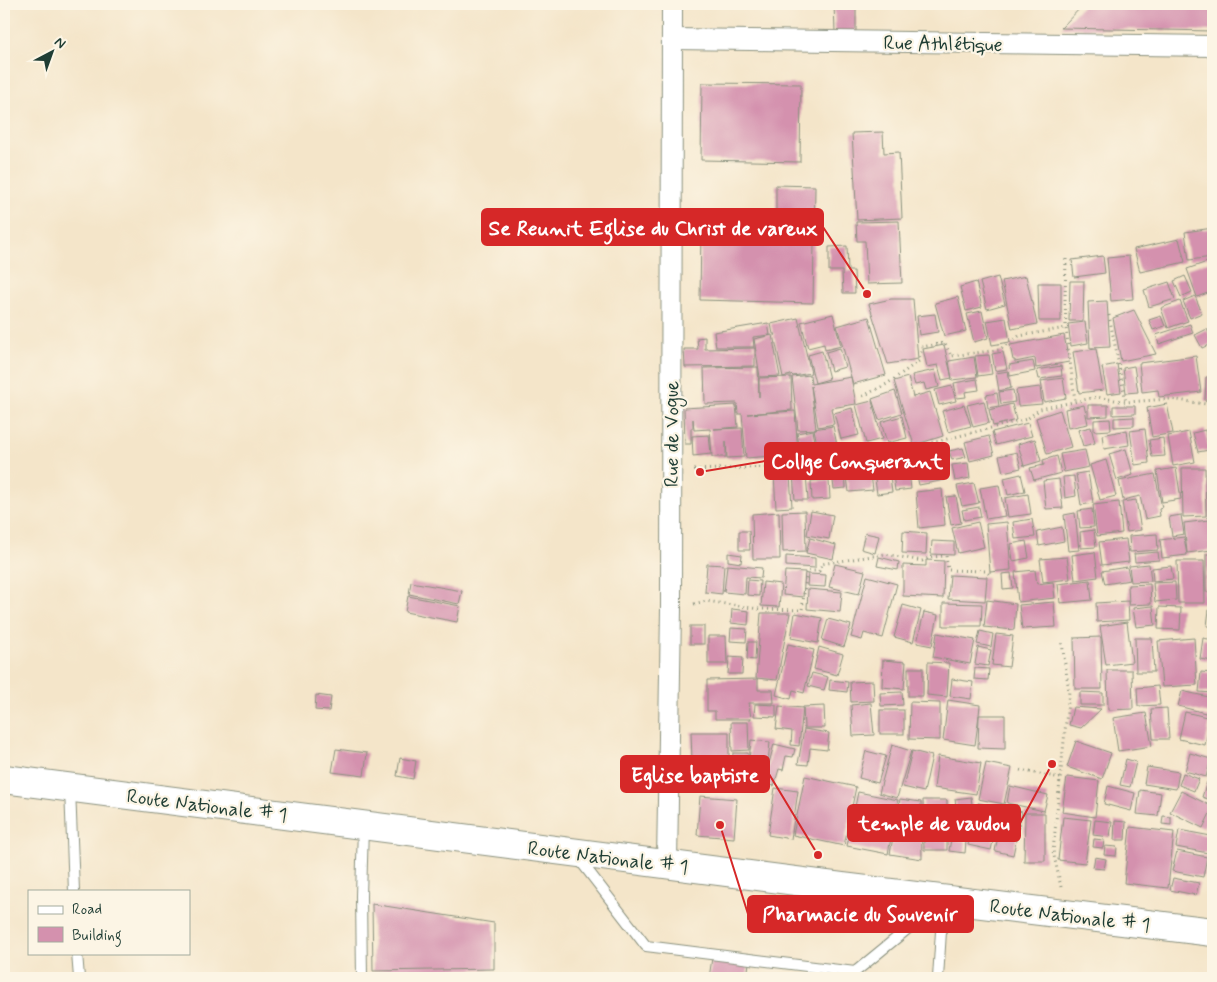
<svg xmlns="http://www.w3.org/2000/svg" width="1217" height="982" viewBox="0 0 1217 982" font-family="Mynerve,sans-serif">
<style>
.building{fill:#d491ae}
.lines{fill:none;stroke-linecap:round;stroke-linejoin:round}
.service-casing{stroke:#8a917e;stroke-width:12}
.minor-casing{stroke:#8a917e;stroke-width:22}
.primary-casing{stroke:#8a917e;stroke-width:30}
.path{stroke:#8a917e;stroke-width:3;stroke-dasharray:1 4;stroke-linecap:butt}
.service{stroke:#fff;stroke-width:10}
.minor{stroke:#fff;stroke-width:20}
.primary{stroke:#fff;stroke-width:28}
.labels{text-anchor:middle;stroke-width:4.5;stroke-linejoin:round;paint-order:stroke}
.street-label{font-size:20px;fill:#1f3d34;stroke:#fcf5e5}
.leader{fill:none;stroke:#d62828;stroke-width:2}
.callout-dot{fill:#d62828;stroke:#fcf5e5;stroke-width:2}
.callout{fill:#d62828;stroke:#d62828;stroke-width:2}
.callout-label{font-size:21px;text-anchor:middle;font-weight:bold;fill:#fff}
</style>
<rect width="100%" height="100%" fill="#fcf5e5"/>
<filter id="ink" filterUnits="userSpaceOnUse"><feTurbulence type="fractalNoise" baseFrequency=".02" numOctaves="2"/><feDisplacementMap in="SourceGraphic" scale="10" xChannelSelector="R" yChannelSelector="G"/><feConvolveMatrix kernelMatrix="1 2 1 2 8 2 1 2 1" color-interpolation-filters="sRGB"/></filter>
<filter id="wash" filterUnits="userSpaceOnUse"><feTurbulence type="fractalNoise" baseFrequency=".0096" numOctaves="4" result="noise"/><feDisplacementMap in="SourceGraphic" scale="20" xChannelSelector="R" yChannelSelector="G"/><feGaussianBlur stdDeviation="1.12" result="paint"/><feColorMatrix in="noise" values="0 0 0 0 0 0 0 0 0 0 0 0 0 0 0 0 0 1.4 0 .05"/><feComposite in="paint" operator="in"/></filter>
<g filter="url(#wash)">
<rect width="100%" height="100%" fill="#f4e5c9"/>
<g id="blocks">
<g class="building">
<path d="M834 4H856V32H835Z"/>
<path d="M1084 4H1213V31L1061 28Z"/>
<path d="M702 83 801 84 800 162 701 160Z"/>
<path d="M883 132 884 153 899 152 902 218 857 220 852 133Z"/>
<path d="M776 185 815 186 813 303 700 300 701 228 776 230Z"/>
<path d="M899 221 902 283 867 284 865 241H857L856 222Z"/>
<path d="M1213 228V257L1189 260 1185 232Z"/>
<path d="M1179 239 1185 262 1140 272 1134 249Z"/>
<path d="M847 246 848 271H854L855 293H843L842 271H829V247Z"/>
<path d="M1103 256 1105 273 1074 277 1072 260Z"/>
<path d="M1129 256 1133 299 1111 301 1107 258Z"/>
<path d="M1213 260V291L1197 297 1187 269Z"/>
<path d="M1026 276 1037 324 1012 329 1002 281Z"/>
<path d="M1185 276 1192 292 1181 297 1174 281Z"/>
<path d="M998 277 1005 304 987 309 980 282Z"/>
<path d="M1070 281H1084L1083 321H1069Z"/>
<path d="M976 282 982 307 966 311 960 287Z"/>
<path d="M1169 282 1175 299 1149 307 1144 290Z"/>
<path d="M1038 283H1061V321H1039Z"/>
<path d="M1195 296 1202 313 1190 318 1183 301Z"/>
<path d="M958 297 966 331 944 336 935 303Z"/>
<path d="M891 299H913L918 359 888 364 869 304Z"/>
<path d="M1107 301 1110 347 1090 348 1088 302Z"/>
<path d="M1180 301 1188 321 1168 328 1161 308Z"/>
<path d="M1134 310 1156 354 1121 361 1113 318Z"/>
<path d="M982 311 988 338 974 342 967 314Z"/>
<path d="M833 314 841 346 825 350 824 344 808 348 801 322Z"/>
<path d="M935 314 938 332 919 335 917 316Z"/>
<path d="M1161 316 1165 326 1153 330 1149 320Z"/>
<path d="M869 317 886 375 853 384 837 326Z"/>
<path d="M798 318 811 373 793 376 791 374V375L783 377 774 335 776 334H773L771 324Z"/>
<path d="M1006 318 1010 342 992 345 987 321Z"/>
<path d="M1085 322 1088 343 1071 346 1068 324Z"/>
<path d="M768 323 770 335 753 337 754 347H716L714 332Z"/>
<path d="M1190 324 1193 333 1159 344 1156 335Z"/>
<path d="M1207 329 1213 343 1202 348 1195 335Z"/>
<path d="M772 335 780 376 760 377 754 339Z"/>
<path d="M1064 335 1069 362 1036 368 1035 358 1015 362V360H1013L1010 345Z"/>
<path d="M705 337V349L755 348V366L685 367 684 349H698L697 338Z"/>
<path d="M944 345 952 378 942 380 938 365 927 367 923 349Z"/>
<path d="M840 348 845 367 831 371 826 352Z"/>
<path d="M1096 349 1103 390 1079 393 1073 352Z"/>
<path d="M822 351 829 379 815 383 808 355Z"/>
<path d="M1003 352 1007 369 995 371 992 354Z"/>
<path d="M989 355 992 374 978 376 975 356Z"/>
<path d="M1196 356 1201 392 1159 397 1158 390 1142 392 1139 363Z"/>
<path d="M974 357 977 377 952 380 949 361Z"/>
<path d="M1033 361 1035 371 1010 376 1009 365Z"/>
<path d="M1117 364 1121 392 1107 394 1102 367Z"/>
<path d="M1061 366 1062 376 1039 379 1037 370Z"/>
<path d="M1134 366 1138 392 1126 393 1123 368Z"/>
<path d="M758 367 759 397V378L791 377 792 410 748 414 795 411 798 454 746 458 742 414H738L737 403 705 404 704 368Z"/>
<path d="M935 370 939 387 926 390 924 383 915 385 912 375Z"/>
<path d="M1008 371 1011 388 999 391 996 373Z"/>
<path d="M810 375 811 384 851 377 856 404 831 408 834 424 818 427 811 386 816 429 798 430 792 377Z"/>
<path d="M908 377 913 397 930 392 943 436 914 445 894 381Z"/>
<path d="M1206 377H1213V401H1205Z"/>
<path d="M1063 378 1066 398 1044 402 1041 381Z"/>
<path d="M977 379 979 390 965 392 966 397 957 398 954 383Z"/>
<path d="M952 386 956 401 939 405 935 390Z"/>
<path d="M1040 387 1042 404 1018 406 1016 390Z"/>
<path d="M1013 390 1015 402 1001 404 999 392Z"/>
<path d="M895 391 902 413 879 420 872 399Z"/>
<path d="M997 393 999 406 988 408 986 395Z"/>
<path d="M872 401 882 439 866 443 856 405Z"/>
<path d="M984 401 989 423 973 427 967 405Z"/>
<path d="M1012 404 1016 420 993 426 989 410Z"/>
<path d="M1167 404 1173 433 1152 437 1147 408Z"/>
<path d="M736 405 738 427 714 429 742 428 744 457 727 458 726 442V457H712L710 429 694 430 693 419V428H691V444H685L684 408Z"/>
<path d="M964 405 971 426 948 432 942 411Z"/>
<path d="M1084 405 1088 424 1068 428 1065 409Z"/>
<path d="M1088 405H1108V416L1088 417Z"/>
<path d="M1113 406H1135V414L1113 415Z"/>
<path d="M852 408 859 435 841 439 834 413Z"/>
<path d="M1060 410 1071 447 1047 454 1036 418Z"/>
<path d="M902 416 907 438 887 443 881 422Z"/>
<path d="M1134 417V426L1114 427V418Z"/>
<path d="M1110 419 1111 430 1094 431V420Z"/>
<path d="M1028 423 1032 436 996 445 992 432Z"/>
<path d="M833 426 838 450 819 454 814 429Z"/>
<path d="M1091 427 1095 443 1083 446 1078 430Z"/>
<path d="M1145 429 1149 463 1135 465 1130 431Z"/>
<path d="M813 430 817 454 801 457 797 433Z"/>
<path d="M1127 430 1129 445 1104 449 1102 435Z"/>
<path d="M1205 430 1209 450 1198 452 1193 433Z"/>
<path d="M1189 432 1195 462 1173 466 1168 436Z"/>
<path d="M709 435 711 454 693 456 692 436Z"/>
<path d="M989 436 994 455 970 461 965 442Z"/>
<path d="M1163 438 1165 456 1152 457 1149 440Z"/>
<path d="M1035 439 1041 461 1024 466 1018 444Z"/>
<path d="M963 448 966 457 952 460 949 451Z"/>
<path d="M1126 449 1133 475 1117 480 1109 454Z"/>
<path d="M939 450 945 480 919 485 913 455Z"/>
<path d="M1085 450 1089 467 1064 472 1060 454Z"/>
<path d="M1017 452 1021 468 1003 472 999 456Z"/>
<path d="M907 455 911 489 895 491 891 457Z"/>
<path d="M887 456 892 492 877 494 872 458Z"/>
<path d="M1057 456 1061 473 1034 480 1030 468 1044 465 1043 460Z"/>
<path d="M869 460 873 490 849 492 845 462Z"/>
<path d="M1106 460 1116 496 1100 500 1090 465Z"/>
<path d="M968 463 970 478 955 481 952 465Z"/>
<rect x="1208" y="466" width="5" height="52"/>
<path d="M1176 468 1181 499 1162 502 1157 471Z"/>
<path d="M1182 468H1205L1206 516 1183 517Z"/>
<path d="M845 472 846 488 834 489 832 473Z"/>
<path d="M1088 472 1093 503 1081 505 1076 474Z"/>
<path d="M790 474 792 507 776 508 774 475Z"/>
<path d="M806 474 808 500H795L793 475Z"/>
<path d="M1021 474 1025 491 1008 495 1004 478Z"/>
<path d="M1155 474 1162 508 1159 509 1160 516 1145 519 1140 496 1123 500 1119 481Z"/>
<path d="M1074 476 1076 496 1065 498 1063 477Z"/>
<path d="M1059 479 1063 508 1046 509 1043 481Z"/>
<path d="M829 480 830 499 812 500 811 481Z"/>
<path d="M974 483 979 503 962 506 957 486Z"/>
<path d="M999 485 1005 516 986 519 980 488Z"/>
<path d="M942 489 945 525 919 528 916 492Z"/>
<path d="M1028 494 1031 514 1008 517 1005 498Z"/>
<path d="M956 496 961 523 951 525 946 497Z"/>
<path d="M1136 500 1141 530 1127 532 1122 502Z"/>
<path d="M1119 502 1122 533 1097 536 1093 505Z"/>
<path d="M979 507 981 517 964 520 962 510Z"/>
<path d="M1092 509 1094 527 1080 528 1078 511Z"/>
<path d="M805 511 806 551 783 552 782 512Z"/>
<path d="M811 511 833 515 829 539 807 535Z"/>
<path d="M779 512 780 559H753L752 514Z"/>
<path d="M1075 513 1079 550 1068 551 1064 515Z"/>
<path d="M1181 515 1184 534 1172 536 1169 517Z"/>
<path d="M1032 519 1035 537 1015 539 1013 522Z"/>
<path d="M1209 520 1212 550 1187 553 1184 523Z"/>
<path d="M978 522 984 547 958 553 952 528Z"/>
<path d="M1007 522 1011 570 990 572 986 524Z"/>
<path d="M1062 527 1064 541 1039 546 1037 532Z"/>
<path d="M1094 530 1096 547 1081 548 1080 532Z"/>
<path d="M739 531H749L750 550H739Z"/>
<path d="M903 531 927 533 926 554 902 553Z"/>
<path d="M865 533 879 536 875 553 861 549Z"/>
<path d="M1157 534 1158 550 1130 552 1129 536Z"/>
<path d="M1184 537 1187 555 1162 558 1160 540Z"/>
<path d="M810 538 836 545 833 559 806 553Z"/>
<path d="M1126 539 1129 562 1102 565 1099 542Z"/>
<path d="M932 541 954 542V555L931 554Z"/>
<path d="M1026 541 1029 558 1013 561 1011 544Z"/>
<path d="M1095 552 1098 577 1075 580 1072 555Z"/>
<path d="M1158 552 1159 560 1135 562 1134 554Z"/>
<path d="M728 553 742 555 741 563 728 561Z"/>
<rect x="1206" y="554" width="7" height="38"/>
<path d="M786 556 815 558V568L786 566Z"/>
<path d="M879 557 899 562 898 570 877 566Z"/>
<path d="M1067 557 1070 579 1043 582 1040 559Z"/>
<path d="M926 560 944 561 943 598 903 596V565L926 566Z"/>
<path d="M1177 561H1204L1205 603H1178Z"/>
<path d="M707 564 724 565 722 594 705 592Z"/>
<path d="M835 564 865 571 859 594 829 587Z"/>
<path d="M1149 564 1151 581 1131 582 1129 566Z"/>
<path d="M727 565 762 568 761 578 746 577 745 594 724 592Z"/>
<path d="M1171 566 1173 579 1153 581 1152 568Z"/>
<path d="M1127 567 1130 580 1105 584 1102 571Z"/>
<path d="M1035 570 1037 584 1053 582 1055 598 1018 602 1015 572Z"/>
<path d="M785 571 805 572 803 597 783 595Z"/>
<path d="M1011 573 1013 588 1003 589 1002 574Z"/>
<path d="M808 574 826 575 825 587 807 586Z"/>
<path d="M950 575 987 577 985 601 948 599Z"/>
<path d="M867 576 897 584 883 638 864 633 862 640 851 637Z"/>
<path d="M748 580 760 581 759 596 747 595Z"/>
<path d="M1090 580 1092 600 1060 603 1058 584Z"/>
<path d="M411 582 462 591 459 604 409 594Z"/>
<path d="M763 582 781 584 779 607 761 606Z"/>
<path d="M1175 582 1176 600 1155 602 1153 583Z"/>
<path d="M1150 584 1151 604 1129 605 1128 585Z"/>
<path d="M808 589 842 592 840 612 807 609Z"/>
<path d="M408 596 460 606 457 622 405 612Z"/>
<path d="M987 600 1016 604 1014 630 984 627Z"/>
<path d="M1128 601 1129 620 1097 622 1096 603Z"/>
<path d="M1054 602 1056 627 1022 629 1019 605Z"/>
<path d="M943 603 982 604 981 626H943Z"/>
<path d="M903 605 921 610 913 642 894 637Z"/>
<path d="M1153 606 1155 625 1136 627 1133 608Z"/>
<path d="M1159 607 1181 608 1180 630 1158 629Z"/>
<path d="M732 609 749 611 748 625 731 623Z"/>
<path d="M1209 610 1213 611V626H1207Z"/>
<path d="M924 612 938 615 932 646 917 643Z"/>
<path d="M761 613H790L777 680 756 678Z"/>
<path d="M795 613 822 618 818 643 791 638Z"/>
<path d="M828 619 851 625 844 647 822 640Z"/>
<path d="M1127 622 1132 662 1106 665 1100 626Z"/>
<rect x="690" y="626" width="14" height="18"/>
<path d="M731 628 747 629 746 642 730 641Z"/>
<path d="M980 631 993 634 991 647 977 644Z"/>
<path d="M937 633 975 640 970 664 933 657Z"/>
<path d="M996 634 1013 636 1009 667 992 665Z"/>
<path d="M708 636H726L727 664H708Z"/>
<path d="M1101 637 1102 689H1075L1074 638Z"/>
<path d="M1135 638H1152L1154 672H1136Z"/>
<path d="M1194 638 1197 685 1162 687 1158 641Z"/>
<path d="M1203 638 1213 640V661L1200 659Z"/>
<path d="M748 642H756L755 660 747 659Z"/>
<path d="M788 644 814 650 804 693 793 690 791 699 776 695Z"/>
<path d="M819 647 843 654 837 675 814 669Z"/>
<path d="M978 647 991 650 988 666 975 664Z"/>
<path d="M729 657 743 658 742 674H728Z"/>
<path d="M883 660 906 662 904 689 882 687Z"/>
<path d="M928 662 949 663 947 697 927 695Z"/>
<rect x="908" y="668" width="15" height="28"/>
<path d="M975 668 989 669 988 680 974 679Z"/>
<path d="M1107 670H1132L1133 709 1108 710Z"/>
<path d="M1201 672 1213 673V693L1199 692Z"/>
<path d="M812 673 828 677 824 690 808 686Z"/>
<path d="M758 679V690H773L774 703H749L751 719H715V711H707V680Z"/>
<path d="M952 679 973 682 971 699 950 696Z"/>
<path d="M830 680 848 682 847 692 829 690Z"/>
<path d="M873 681 874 701 851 702 850 682Z"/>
<path d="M1158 686 1160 705 1138 706 1137 688Z"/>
<path d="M1182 691 1213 698V715L1178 706Z"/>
<path d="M902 692 903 705 881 706 880 693Z"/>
<path d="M1080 692 1103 693V705H1080Z"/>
<path d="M316 695 331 697 329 711 315 710Z"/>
<path d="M948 700 980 705 979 715H1005V749L978 748 979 715 975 745 943 740Z"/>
<path d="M910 702 940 703V740L909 739Z"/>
<path d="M871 703 874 735 853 736 851 705Z"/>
<path d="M755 704 776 705V717L754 716Z"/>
<path d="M779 706 803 708 799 746 791 745 792 731 776 729Z"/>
<path d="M824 706 825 728H804L803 707Z"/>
<path d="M1073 707 1101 709 1081 728 1069 725Z"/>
<path d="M1167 708 1169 739H1153L1151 709Z"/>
<rect x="880" y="710" width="24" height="24"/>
<path d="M1185 712 1211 718 1205 745 1179 739Z"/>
<path d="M1146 713 1152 746 1118 751 1113 718Z"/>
<path d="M731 722H748L749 750 732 751Z"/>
<path d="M804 729 829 733 827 750 810 748 808 765 798 764Z"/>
<path d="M691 732H729V762H692Z"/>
<path d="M751 740 770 742 768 763 749 761Z"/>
<path d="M1076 741 1111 753 1102 779 1067 767Z"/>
<path d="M774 744 795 749 793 757 786 756 783 770 779 769 774 786 764 783Z"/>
<path d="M892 745 911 751 897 798 879 793Z"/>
<path d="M336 749 367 753 364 776 332 772Z"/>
<path d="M866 751 886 756 878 783 859 778Z"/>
<path d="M912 751 932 756 924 792 903 787Z"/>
<path d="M733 753H748V765H732Z"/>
<path d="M1190 753 1211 759 1206 777 1185 771Z"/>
<path d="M938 756 981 763 976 794 934 788Z"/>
<path d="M400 758 416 761 413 779 397 776Z"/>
<path d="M1126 759 1136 762 1130 787 1120 785Z"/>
<path d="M986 763 1012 768 1004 804 978 799Z"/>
<path d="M1147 767 1179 772 1176 789 1144 784Z"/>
<path d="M1183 773 1199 779 1194 791 1179 785Z"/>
<path d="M805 776 856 787 844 846 793 835Z"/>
<path d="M1067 777 1099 781 1095 817 1062 812Z"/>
<path d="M1207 782 1213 784V801L1202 797Z"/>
<path d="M1010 786 1048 795 1044 811 1007 803Z"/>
<path d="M1108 786 1135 793 1131 811 1104 804Z"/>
<path d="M775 788 798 791 791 839 768 835Z"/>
<path d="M1140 790 1161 793 1158 816 1137 814Z"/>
<path d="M1181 791 1213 807 1203 828 1170 812Z"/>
<path d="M858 792 898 800 888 854 847 846Z"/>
<path d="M700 796 737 799 734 838 697 835Z"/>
<path d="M971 797 973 812 957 814 955 799Z"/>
<path d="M900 799 921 802 922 859 890 854Z"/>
<path d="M923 800H947V850H924Z"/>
<path d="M978 803 1001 808 991 850 968 845Z"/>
<path d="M1004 807 1022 812 1013 855 995 851Z"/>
<path d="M1025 813H1045V861H1024Z"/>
<path d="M1163 816 1171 817V825L1162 824Z"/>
<path d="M1063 817 1091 820 1085 863 1058 860Z"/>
<path d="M1095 820 1112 822 1110 837 1093 835Z"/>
<path d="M1115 821 1126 822 1125 840H1114Z"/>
<path d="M1130 827 1174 832 1168 888 1124 883Z"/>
<path d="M1179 830 1211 836 1208 853 1176 847Z"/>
<path d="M951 839 966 841 965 853 949 851Z"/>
<path d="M1094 839 1104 840 1103 848 1093 847Z"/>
<path d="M1105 846 1117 847 1116 856 1104 855Z"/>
<path d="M1177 851 1207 857 1203 877 1172 871Z"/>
<path d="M1095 857 1106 859 1104 869 1093 868Z"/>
<path d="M1173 878 1199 883 1196 895 1170 890Z"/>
<path d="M372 904 494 923V969L373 971Z"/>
<path d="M712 958 749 963 747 978H709Z"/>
</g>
</g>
</g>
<g filter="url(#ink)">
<use href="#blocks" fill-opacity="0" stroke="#8a917e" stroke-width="1"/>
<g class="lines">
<g class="service-casing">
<g id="service">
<path d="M70 789 74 891"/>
<path d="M579 859 646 946 855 972 938 904"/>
<path d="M77 953 79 978"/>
<path d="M362 978 361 896 363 827"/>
<path d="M938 978 943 900"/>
</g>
</g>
<g class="minor-casing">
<g id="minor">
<path d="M672 39 1213 46"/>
<path d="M667 864 671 609 672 4"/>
</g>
</g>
<g class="primary-casing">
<path id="primary" d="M4 779 842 887 1213 932"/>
</g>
<g class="path">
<path d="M1066 259 1065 298 1066 328 1075 401"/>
<path d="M1109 315 1126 402"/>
<path d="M863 396 887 384 919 361 922 347 945 343 951 356 999 350 1019 336 1066 328"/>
<path d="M694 470 794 466 857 454 911 448 1027 419 1040 409 1097 397 1126 402 1170 399 1206 404 1213 403"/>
<path d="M694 604 706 601 759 609 802 610 807 571H819L821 564 885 554 922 561 931 557 946 556 948 570 986 571 991 576"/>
<path d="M1020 770 1060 778"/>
<path d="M1061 887 1053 851 1069 691 1062 643"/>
<path d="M1212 906 1213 899"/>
</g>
<use href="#service" class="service"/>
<use href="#minor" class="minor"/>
<use href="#primary" class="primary"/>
</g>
</g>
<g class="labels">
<g class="street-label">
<text transform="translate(943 43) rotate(1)" y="7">Rue Athlétique</text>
<text transform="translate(671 434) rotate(-90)" y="7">Rue de Vogue</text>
<text transform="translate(207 805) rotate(7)" y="7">Route Nationale # 1</text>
<text transform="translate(608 857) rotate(7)" y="7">Route Nationale # 1</text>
<text transform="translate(1070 915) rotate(7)" y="7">Route Nationale # 1</text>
</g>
</g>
<path class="leader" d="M867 294L823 227M700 472L765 461M818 855L769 774M1052 764L1020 823M720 825L748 914"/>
<g class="callout-dot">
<circle cx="867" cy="294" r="5"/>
<circle cx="700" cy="472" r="5"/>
<circle cx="818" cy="855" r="5"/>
<circle cx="1052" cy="764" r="5"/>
<circle cx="720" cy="825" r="5"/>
</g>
<g class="callout">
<rect x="482" y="209" width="341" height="36" rx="5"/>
<rect x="765" y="443" width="184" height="36" rx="5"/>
<rect x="621" y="756" width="148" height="36" rx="5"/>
<rect x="848" y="805" width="172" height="36" rx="5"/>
<rect x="748" y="896" width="225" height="36" rx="5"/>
</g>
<g class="callout-label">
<text x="653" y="235">Se Reunit Eglise du Christ de vareux</text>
<text x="857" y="468">Collge Conquerant</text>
<text x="695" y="782">Eglise baptiste</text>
<text x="934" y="830">temple de vaudou</text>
<text x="860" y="921">Pharmacie du Souvenir</text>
</g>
<rect width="1217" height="982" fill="none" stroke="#fcf5e5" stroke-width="20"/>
<rect x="28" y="890" width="162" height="65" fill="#fcf5e5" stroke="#a4ab9e"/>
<rect x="38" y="906" width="25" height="8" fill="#ffffff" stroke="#a4ab9e"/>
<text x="72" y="914" font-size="15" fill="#1f3d34">Road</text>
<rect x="38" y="927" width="25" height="15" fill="#d491ae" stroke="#a4ab9e"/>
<text x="72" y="940" font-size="15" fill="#1f3d34">Building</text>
<g transform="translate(52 52) rotate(41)" stroke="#fcf5e5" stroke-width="4" paint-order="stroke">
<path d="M0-4L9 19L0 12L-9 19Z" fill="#1f3d34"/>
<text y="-8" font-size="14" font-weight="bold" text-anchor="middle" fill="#1f3d34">N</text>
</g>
</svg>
